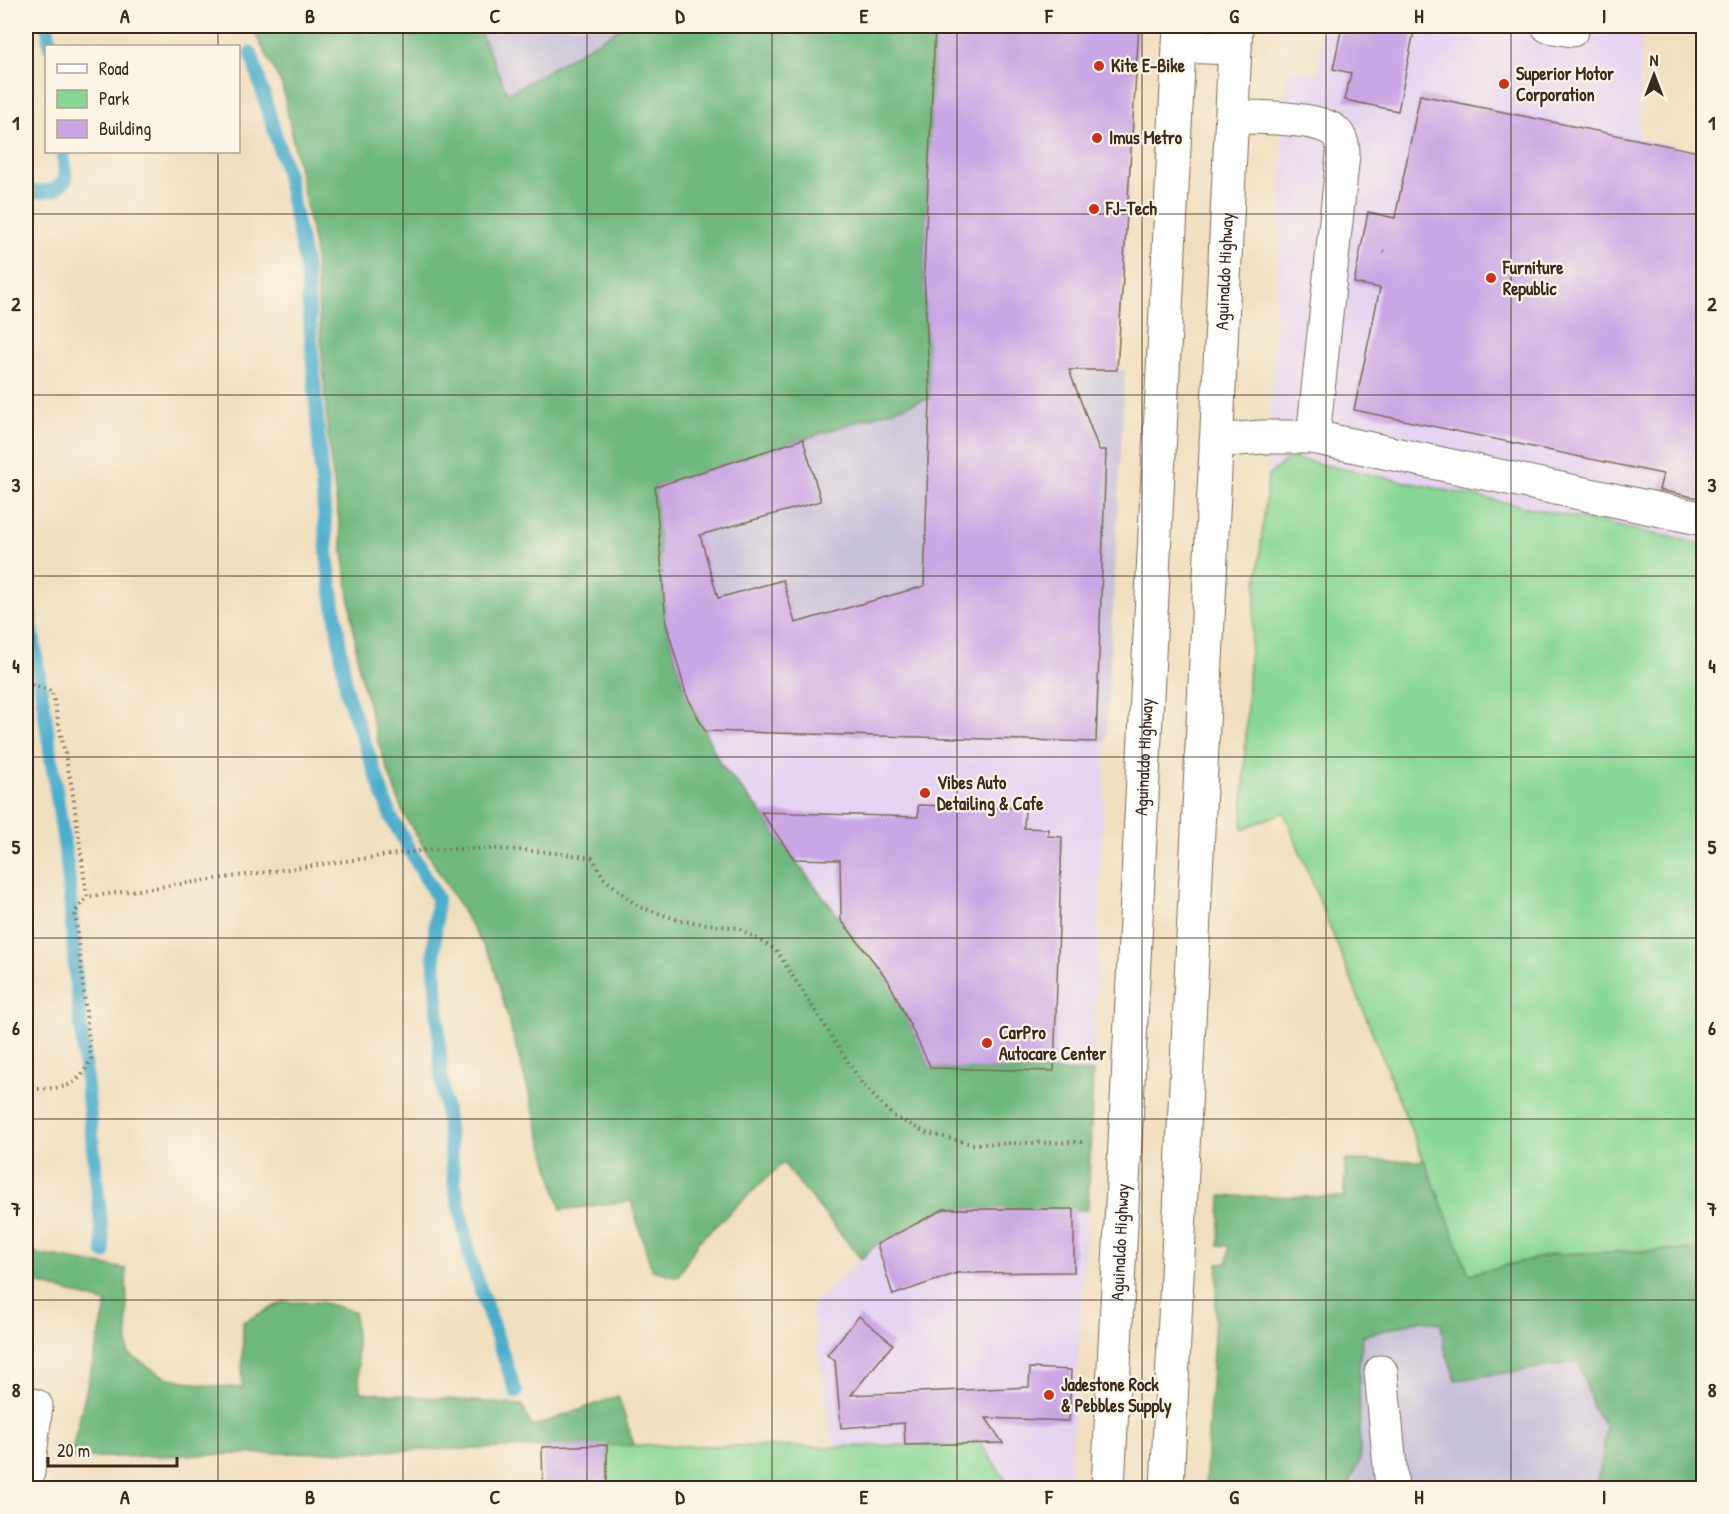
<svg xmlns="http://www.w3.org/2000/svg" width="1729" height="1514" viewBox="0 0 1729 1514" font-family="'Patrick Hand',sans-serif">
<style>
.built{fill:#e5d3f1}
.industrial{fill:#c7c0d9}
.green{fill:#89d796;stroke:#62805a;stroke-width:1.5}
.forest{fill:#6eb87f;stroke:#54714e;stroke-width:1.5}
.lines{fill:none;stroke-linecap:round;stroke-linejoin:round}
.stream{stroke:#4dadcc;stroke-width:14}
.building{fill:#c9a6e4}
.minor-casing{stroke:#7a6956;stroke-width:35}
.highway-casing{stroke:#7a6956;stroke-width:35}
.path{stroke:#7a6956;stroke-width:4;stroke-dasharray:1.5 4.5;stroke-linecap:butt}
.minor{stroke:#fff;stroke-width:33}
.highway{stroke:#fff;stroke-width:33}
.grid{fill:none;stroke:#3b2a1e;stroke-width:1.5;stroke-opacity:0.55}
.poi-dot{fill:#c8321e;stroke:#fcf5e5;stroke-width:2}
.labels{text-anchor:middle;stroke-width:4.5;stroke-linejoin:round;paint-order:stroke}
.poi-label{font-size:18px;font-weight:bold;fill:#3b2a1e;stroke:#fcf5e5;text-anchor:start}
.street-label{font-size:18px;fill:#3b2a1e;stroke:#fcf5e5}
.neatline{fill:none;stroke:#3b2a1e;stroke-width:2}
.grid-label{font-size:20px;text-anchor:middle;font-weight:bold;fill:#3b2a1e}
</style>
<rect width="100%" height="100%" fill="#fcf5e5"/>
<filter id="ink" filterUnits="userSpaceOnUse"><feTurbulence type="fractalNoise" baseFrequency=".0167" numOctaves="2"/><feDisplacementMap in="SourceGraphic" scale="12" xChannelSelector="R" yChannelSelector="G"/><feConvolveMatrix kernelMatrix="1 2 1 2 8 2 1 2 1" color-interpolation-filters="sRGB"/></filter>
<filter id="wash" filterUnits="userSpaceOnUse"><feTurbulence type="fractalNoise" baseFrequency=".008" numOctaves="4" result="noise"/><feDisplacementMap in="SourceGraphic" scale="24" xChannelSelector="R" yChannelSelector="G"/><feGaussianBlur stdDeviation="1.35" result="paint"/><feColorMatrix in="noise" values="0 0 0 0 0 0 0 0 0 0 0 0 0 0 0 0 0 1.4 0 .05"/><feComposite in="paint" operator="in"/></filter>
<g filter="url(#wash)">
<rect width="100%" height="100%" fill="#f0dfbf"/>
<g class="built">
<path d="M1321 26H1642L1638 139 1703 153V544L1296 459 1275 468 1268 476 1287 67 1319 73Z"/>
<path d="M705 731 1106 742 1093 1072 931 1068 888 980 794 859 761 812 720 763Z"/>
<path d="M944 1209 1088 1210 1069 1488H1011L980 1443 834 1447 811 1306 877 1244Z"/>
</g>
<g class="industrial">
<path d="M477 26H624L508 95Z"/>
<path d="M1125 370 1106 742 705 731 685 691 666 625 655 487 1016 371Z"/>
<path d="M1703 1249V1488H1205L1214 1333 1555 1254Z"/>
</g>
<g class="green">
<path d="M1296 459 1703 544V1249L1555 1254 1469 1274 1284 812 1242 829 1249 661 1268 476 1285 461Z"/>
<path d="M980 1443 1011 1488H607V1445L834 1447Z"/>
</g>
<g class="forest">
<path d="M256 26H477L508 94 624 26H935L924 271 930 398 655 487 666 625 685 691 720 763 761 812 794 859 888 980 931 1068 1093 1072 1088 1210 944 1209 877 1244 861 1259 783 1163 698 1242 678 1277 652 1270 631 1201 561 1210 492 960 403 813 378 742 359 669 329 448 314 245 282 85 256 35Z"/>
<path d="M1345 1160 1425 1161 1469 1274 1555 1254 1703 1249V1488H1595L1602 1462 1606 1426 1594 1410 1579 1362 1456 1380 1444 1346 1441 1323 1421 1320 1363 1336 1359 1364 1360 1460 1349 1484 1342 1488H1205L1218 1263H1228L1229 1246 1219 1245 1221 1196 1344 1197Z"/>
<path d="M26 1252 126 1269 128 1354 165 1377 210 1386 242 1388 243 1322 283 1302H320L354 1311 360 1392 522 1405 532 1427 618 1396 634 1445 70 1458 107 1303 26 1280Z"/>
</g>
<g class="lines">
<g class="stream">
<path d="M47 26 50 46"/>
<path d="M251 53 286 170 306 268 328 564 347 694 391 817 437 898 434 952 441 1072 455 1186 471 1262 516 1392"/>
<path d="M26 193 54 190 66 180 63 152"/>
<path d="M26 589 68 870 75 970 104 1253"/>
</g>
</g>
<g id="blocks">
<g class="building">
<path d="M935 26H1139L1117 370H1069L1099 450H1106L1096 742 705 731 686 694 666 623 655 487 803 439 821 501 700 535 718 598 783 580 795 623 924 586 930 399 924 271Z"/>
<path d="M1342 26H1415L1398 111 1345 100 1351 73 1333 69Z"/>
<path d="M1420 95 1704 153V499L1659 490 1663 474 1354 410 1380 288 1354 283 1368 212 1395 218Z"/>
<path d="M918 805 1025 808 1024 828 1048 829V836L1062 837 1054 1071 931 1068 888 980 841 920 840 860 794 859 761 812 918 817Z"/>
<path d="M944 1209H1074V1272L957 1273 893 1295 877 1244Z"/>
<path d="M859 1316 893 1344 851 1395 1029 1387 1030 1368 1071 1370 1069 1421 986 1418 1003 1443 905 1445 904 1423 841 1428 835 1361 827 1355Z"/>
<path d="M607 1445V1488H543L542 1447Z"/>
</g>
</g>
</g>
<g filter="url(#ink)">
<use href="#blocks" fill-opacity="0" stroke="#7a6956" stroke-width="1.5"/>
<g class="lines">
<g class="minor-casing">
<g id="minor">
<path d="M1548 26 1572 30"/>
<path d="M1313 437 1704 519"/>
<path d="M1216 441 1262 437H1313L1343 155C1343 145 1341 136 1333 130 1314 117 1255 117 1232 117"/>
<path d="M1381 1372 1392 1488"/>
<path d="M26 1403 36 1406 26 1488"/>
</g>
</g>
<g class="highway-casing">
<g id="highway">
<path d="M1179 46 1235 48"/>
<path id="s1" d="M1108 1488 1180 26"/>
<path id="s2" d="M1167 1488 1236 26"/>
</g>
</g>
<g class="path">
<path d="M1383 252 1388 253"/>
<path d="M26 683 52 691 72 788 87 897 425 850C481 847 537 849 592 858L604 878 637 906 682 921 739 928 776 950 863 1085 893 1116 927 1133 972 1144 1086 1142"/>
<path d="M26 1090C60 1086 75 1094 91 1059L75 912 87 897"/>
</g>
<use href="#minor" class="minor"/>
<use href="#highway" class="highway"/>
</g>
</g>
<path class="grid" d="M218 26V46M403 26V1488M587 26V1488M772 26V1488M957 26V1488M1142 26V1488M1326 26V1488M1511 26V1488M218 152V1488M26 214H1704M26 395H1704M26 576H1704M26 757H1704M26 938H1704M26 1119H1704M26 1300H1704"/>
<g class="poi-dot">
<circle cx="1099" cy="66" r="6"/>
<circle cx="1504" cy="84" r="6"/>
<circle cx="1097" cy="138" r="6"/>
<circle cx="1094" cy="209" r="6"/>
<circle cx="1491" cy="278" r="6"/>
<circle cx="925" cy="793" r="6"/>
<circle cx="987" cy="1043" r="6"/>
<circle cx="1049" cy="1395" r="6"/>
</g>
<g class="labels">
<g class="poi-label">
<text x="1111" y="72">Kite E-Bike</text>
<text x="1516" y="80">Superior Motor<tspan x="1516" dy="21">Corporation</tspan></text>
<text x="1109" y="144">Imus Metro</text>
<text x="1106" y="215">FJ-Tech</text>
<text x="1503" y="274">Furniture<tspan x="1503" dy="21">Republic</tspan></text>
<text x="937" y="789">Vibes Auto<tspan x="937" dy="21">Detailing &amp; Cafe</tspan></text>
<text x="999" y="1039">CarPro<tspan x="999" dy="21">Autocare Center</tspan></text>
<text x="1061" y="1391">Jadestone Rock<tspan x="1061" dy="21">&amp; Pebbles Supply</tspan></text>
</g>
<g class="street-label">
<text dy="6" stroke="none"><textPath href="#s2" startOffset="1218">Aguinaldo Highway</textPath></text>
<text dy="6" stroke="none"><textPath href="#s1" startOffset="732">Aguinaldo Highway</textPath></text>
<text dy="6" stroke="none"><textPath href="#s1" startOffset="246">Aguinaldo Highway</textPath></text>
</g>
</g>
<rect width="1729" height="1514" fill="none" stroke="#fcf5e5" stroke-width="66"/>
<rect x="45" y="45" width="195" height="108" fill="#fcf5e5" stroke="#afa495" stroke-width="1.5"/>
<rect x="57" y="64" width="30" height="9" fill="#ffffff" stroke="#afa495" stroke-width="1.5"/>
<text x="99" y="75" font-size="18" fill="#3b2a1e">Road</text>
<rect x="57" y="90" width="30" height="18" fill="#89d796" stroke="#afa495" stroke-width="1.5"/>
<text x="99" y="105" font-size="18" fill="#3b2a1e">Park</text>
<rect x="57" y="120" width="30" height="18" fill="#c9a6e4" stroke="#afa495" stroke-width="1.5"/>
<text x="99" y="135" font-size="18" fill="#3b2a1e">Building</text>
<g transform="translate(1654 75)" stroke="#fcf5e5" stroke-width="4.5" paint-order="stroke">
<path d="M0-4.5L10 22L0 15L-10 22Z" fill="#3b2a1e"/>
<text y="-9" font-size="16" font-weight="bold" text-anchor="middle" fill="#3b2a1e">N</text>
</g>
<path d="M48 1457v9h129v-9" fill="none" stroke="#3b2a1e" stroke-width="3"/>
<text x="57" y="1457" font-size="18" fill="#3b2a1e" stroke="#fcf5e5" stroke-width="4.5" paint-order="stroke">20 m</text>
<rect x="33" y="33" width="1663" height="1448" class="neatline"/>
<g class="grid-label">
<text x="125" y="23">A</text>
<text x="310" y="23">B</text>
<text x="495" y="23">C</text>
<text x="680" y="23">D</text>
<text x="864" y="23">E</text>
<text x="1049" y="23">F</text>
<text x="1234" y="23">G</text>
<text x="1419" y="23">H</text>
<text x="1604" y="23">I</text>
<text x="16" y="130">1</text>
<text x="1712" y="130">1</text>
<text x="16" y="311">2</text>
<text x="1712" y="311">2</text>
<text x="16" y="492">3</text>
<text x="1712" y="492">3</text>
<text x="16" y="673">4</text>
<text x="1712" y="673">4</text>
<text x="16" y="854">5</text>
<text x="1712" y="854">5</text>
<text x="16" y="1035">6</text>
<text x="1712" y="1035">6</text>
<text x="16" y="1216">7</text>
<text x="1712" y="1216">7</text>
<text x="16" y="1397">8</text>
<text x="1712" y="1397">8</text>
<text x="125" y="1504">A</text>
<text x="310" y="1504">B</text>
<text x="495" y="1504">C</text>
<text x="680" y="1504">D</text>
<text x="864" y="1504">E</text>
<text x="1049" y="1504">F</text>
<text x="1234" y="1504">G</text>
<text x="1419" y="1504">H</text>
<text x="1604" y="1504">I</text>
</g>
</svg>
